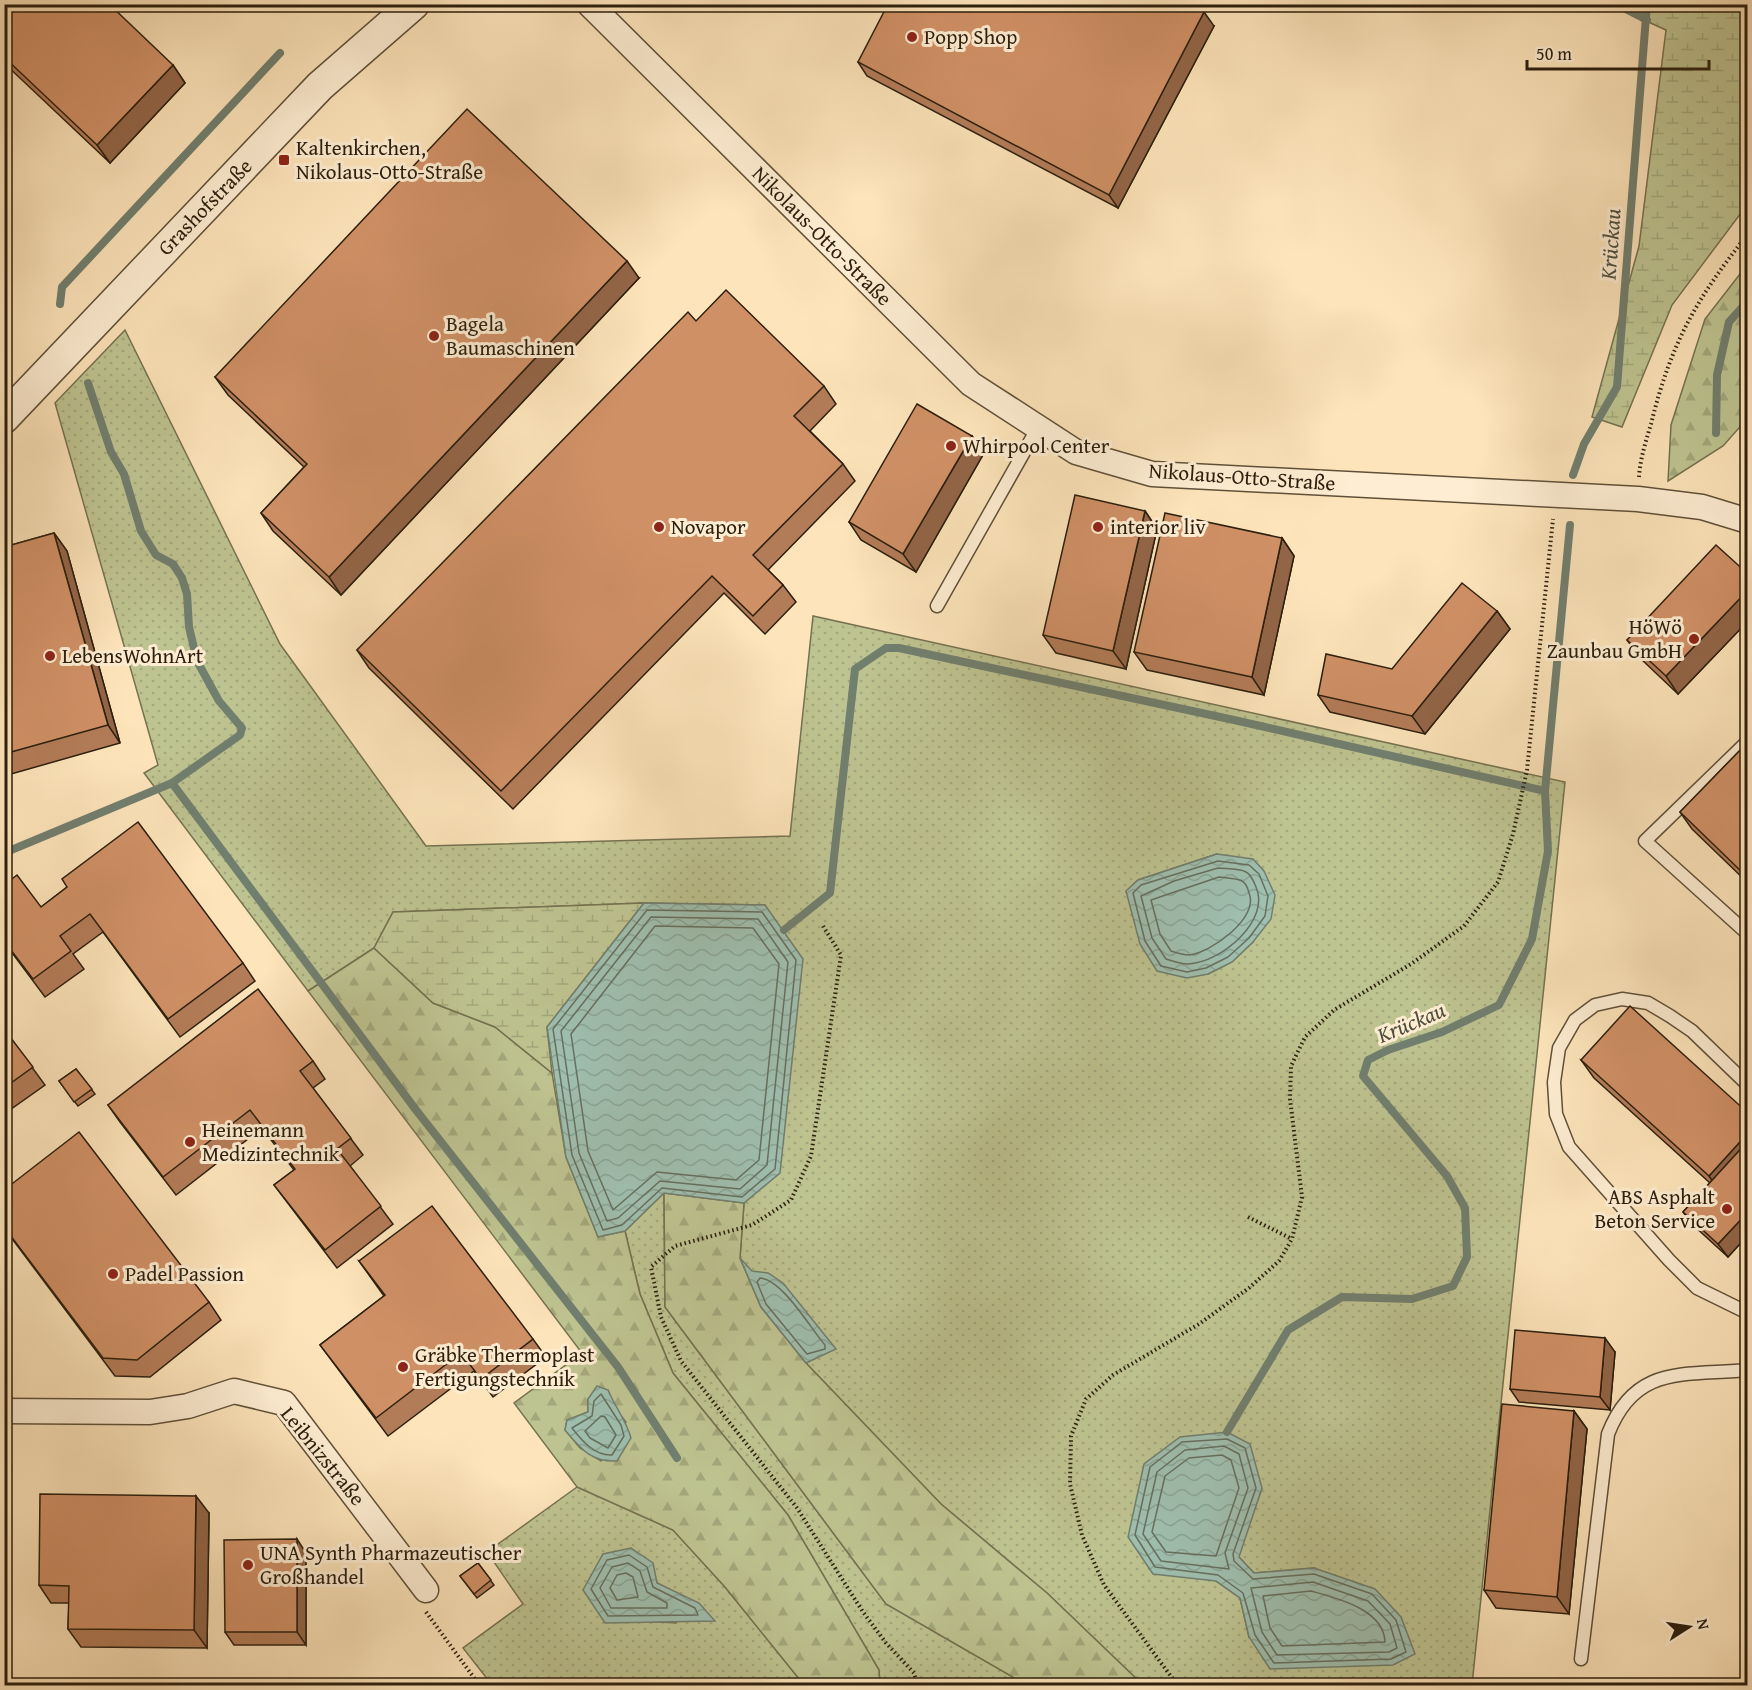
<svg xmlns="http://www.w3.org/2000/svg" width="1752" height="1690" viewBox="0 0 1752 1690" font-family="'Gentium Book Plus',serif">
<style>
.grass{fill:url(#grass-dots);stroke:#757250;stroke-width:1.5;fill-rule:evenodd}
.forest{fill:url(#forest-firs);stroke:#757250;stroke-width:1.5;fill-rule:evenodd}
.wetland{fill:url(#wetland-marsh);stroke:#757250;stroke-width:1.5}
.water{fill:url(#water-waves);stroke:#717f6f;stroke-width:1.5}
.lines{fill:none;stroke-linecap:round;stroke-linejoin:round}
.shore{stroke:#666f5e;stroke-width:1.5}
.stream{stroke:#717f6f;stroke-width:8}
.service-casing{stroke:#605039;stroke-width:15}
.minor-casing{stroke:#605039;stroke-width:27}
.tertiary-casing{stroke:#605039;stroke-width:33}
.path{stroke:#2c1f0e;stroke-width:4;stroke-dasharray:1.5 3;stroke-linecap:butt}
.service{stroke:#feedd2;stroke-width:12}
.minor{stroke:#feedd2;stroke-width:24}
.tertiary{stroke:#feedd2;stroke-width:30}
.wall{fill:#b37c58;stroke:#2c1f0e;stroke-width:1.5}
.shaded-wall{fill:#926547;stroke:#2c1f0e;stroke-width:1.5}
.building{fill:#d09066;stroke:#2c1f0e;stroke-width:1.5}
.poi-dot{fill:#8f2418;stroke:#feedd2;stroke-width:2}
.labels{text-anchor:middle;stroke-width:6;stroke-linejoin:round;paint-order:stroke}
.poi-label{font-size:21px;fill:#2c1f0e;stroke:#feedd2;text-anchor:start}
.street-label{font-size:21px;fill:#2c1f0e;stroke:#feedd2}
.water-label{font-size:22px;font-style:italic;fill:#4e4f3e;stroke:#feedd2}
</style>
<defs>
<pattern id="grass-dots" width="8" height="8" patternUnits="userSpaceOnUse" patternTransform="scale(1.5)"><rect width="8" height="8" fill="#bec491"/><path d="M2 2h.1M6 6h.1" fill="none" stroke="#a3a87c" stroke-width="1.8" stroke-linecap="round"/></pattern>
<pattern id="forest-firs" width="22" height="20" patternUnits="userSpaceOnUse" patternTransform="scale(1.5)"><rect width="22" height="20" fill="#bec491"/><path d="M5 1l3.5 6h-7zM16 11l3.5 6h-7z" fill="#a3a87c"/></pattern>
<pattern id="wetland-marsh" width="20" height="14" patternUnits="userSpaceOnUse" patternTransform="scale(1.5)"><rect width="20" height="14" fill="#bec491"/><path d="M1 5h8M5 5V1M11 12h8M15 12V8" fill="none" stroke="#a3a87c"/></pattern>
<pattern id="water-waves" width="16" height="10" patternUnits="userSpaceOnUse" patternTransform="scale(1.5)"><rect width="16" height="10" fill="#9fbfaf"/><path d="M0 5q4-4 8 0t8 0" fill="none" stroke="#89a495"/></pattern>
</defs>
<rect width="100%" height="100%" fill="#fde4ba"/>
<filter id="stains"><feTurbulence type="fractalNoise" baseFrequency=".00333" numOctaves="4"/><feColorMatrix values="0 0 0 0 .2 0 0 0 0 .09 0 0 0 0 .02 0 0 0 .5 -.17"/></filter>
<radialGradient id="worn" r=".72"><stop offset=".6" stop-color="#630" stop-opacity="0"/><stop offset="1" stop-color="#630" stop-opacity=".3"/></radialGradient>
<g class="grass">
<path d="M125 330 280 644 426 846 790 836 813 616 1565 782 1472 1685H1143L1047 1593 941 1504 806 1363 761 1307 740 1258 744 1203 773 1178 765 905 644 903 393 912 374 948 308 991 144 773 158 765 55 403ZM1217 854 1253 942 1232 962 1208 974 1126 892 1138 880ZM1262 1488 1238 1556 1254 1573 1314 1568 1249 1637 1240 1598 1216 1581Z"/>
<path d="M664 1193 665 1307 886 1604 1013 1677 1018 1685H880L879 1670 788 1515 673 1373 640 1294 625 1231Z"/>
<path d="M577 1487 673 1530 725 1587 804 1685H492L463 1648 523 1604 487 1552ZM657 1583 671 1590 676 1623 644 1621Z"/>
</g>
<g class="forest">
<path d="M1747 265V419L1723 446 1668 481 1671 425 1705 319Z"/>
<path d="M374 948 433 1003 495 1027 552 1073 566 1157 598 1237 625 1231 640 1294 673 1373 788 1515 879 1670 880 1685H804L725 1587 673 1530 577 1487 514 1403 582 1353 308 991ZM608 1390 615 1408 626 1422 601 1461 580 1448 565 1430 567 1420 588 1412V1399Z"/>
<path d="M664 1193 744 1203 740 1258 761 1307 806 1363 941 1504 1047 1593 1143 1685H1018L1013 1677 886 1604 665 1307Z"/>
</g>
<g class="wetland">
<path d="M1611 5H1748L1747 205 1672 305 1622 427 1592 417 1639 246 1666 30Z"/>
<path d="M644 903 547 1027 552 1073 495 1027 433 1003 374 948 393 912Z"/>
</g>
<g class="water">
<path d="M1217 854 1253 859 1264 871 1275 895 1271 919 1253 942 1232 962 1208 974 1187 978 1157 971 1140 944 1126 891 1138 880Z"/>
<path d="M644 903 765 905 803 959 780 1173 744 1203 664 1193 625 1231 598 1237 566 1157 547 1027Z"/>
<path d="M740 1258 752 1271 768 1273 783 1283 836 1349 806 1363 761 1307Z"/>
<path d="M597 1386 608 1390C615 1407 626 1420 631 1438L617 1461C591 1462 581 1449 565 1430L567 1420 588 1412V1399Z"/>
<path d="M1227 1432 1250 1444 1262 1488 1239 1557 1254 1573 1314 1568 1375 1589 1401 1617 1415 1654 1393 1665 1270 1669 1249 1637 1240 1598 1216 1581 1153 1574 1128 1537 1144 1464 1180 1437Z"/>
<path d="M631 1548 653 1563 657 1583 699 1603 715 1621 605 1623 583 1590 603 1554Z"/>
</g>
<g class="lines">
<g class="shore">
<path d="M1218 861 1249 865 1259 874 1268 896 1265 916 1249 938 1228 957 1206 968 1187 972 1161 966 1145 941 1133 893 1141 885Z"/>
<path d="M1218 868C1226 869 1239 868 1246 872 1251 874 1254 882 1256 887 1271 920 1221 963 1188 964 1181 964 1172 961 1166 959L1152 938 1141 896 1174 881Z"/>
<path d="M1219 877C1225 878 1237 878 1242 881 1246 883 1248 889 1249 893 1260 917 1211 953 1189 955 1184 955 1177 953 1171 951L1160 934 1151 900Z"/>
<path d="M647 910 762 912 796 960 775 1169 742 1197 662 1188 622 1225 603 1230 572 1155 553 1029Z"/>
<path d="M651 917 758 919 788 962 767 1165 740 1189 660 1181 618 1218 607 1221 579 1153 561 1031Z"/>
<path d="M655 926 753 928 779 964 759 1160 736 1180 657 1172 613 1210 588 1151 571 1034Z"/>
<path d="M760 1278C783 1280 810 1328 825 1345V1349L807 1354 766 1304 757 1282Z"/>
<path d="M601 1394 621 1425 624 1436 612 1455C595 1456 582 1441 572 1428L592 1416 594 1401Z"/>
<path d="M601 1416 605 1417 616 1435 608 1448 590 1438 585 1431Z"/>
<path d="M1227 1439 1245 1448 1256 1488 1233 1554 1234 1561 1253 1579 1314 1574 1372 1594 1396 1620 1406 1652 1391 1659 1274 1663 1255 1635 1243 1593 1218 1575 1155 1567 1135 1535 1150 1467 1182 1442Z"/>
<path d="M1224 1446 1239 1454 1248 1488 1225 1553 1229 1569 1161 1561 1143 1534 1157 1472 1185 1450Z"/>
<path d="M1222 1455 1231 1460 1239 1488 1216 1556 1166 1552 1152 1532 1165 1476 1189 1458Z"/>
<path d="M629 1555 647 1567 653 1587 695 1608 698 1615 608 1616 591 1589 607 1560Z"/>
<path d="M628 1563 640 1571 647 1592 667 1603V1608H611L600 1588 612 1567Z"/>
<path d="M626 1573 633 1577 638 1597 617 1600 610 1588 617 1575Z"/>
<path d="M1313 1582 1368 1601 1390 1624 1397 1648 1389 1652 1277 1655 1262 1632 1251 1588Z"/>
<path d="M1311 1591C1336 1598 1384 1609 1385 1642L1282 1646 1270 1628 1263 1596Z"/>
</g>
<g class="stream">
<path d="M1616 4 1647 20"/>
<path d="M60 304 62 287 280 53"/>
<path d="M88 383 111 452 124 474 141 531 156 555 173 564 182 578 187 594 189 627 197 661 219 701 242 728 240 735 172 783 416 1110 618 1367 677 1458"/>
<path d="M1716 433 1717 375 1729 322 1748 301"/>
<path d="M1573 475 1584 444 1617 387 1647 4"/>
<path d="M4 853 172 783"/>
<path d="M784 930 830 893 855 669 886 648H899L1234 720 1545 791"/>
<path d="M1227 1432 1288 1330 1342 1297 1412 1299 1453 1286 1467 1257 1465 1208 1447 1176 1363 1076 1368 1060 1388 1050 1442 1032 1499 1005 1532 939 1548 851 1545 791 1570 525"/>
</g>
<g class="service-casing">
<g id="service">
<path d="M937 606 1037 429"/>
<path d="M1748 741 1645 841 1748 934"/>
<path d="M1748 1085 1692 1031 1670 1016 1648 1003 1622 999 1595 1005 1575 1020 1559 1048 1554 1082 1556 1114 1569 1147 1669 1260 1697 1288 1748 1313"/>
<path d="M1581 1659 1608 1434C1635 1364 1684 1376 1748 1370"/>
</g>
</g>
<g class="minor-casing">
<g id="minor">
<path d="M589 4 971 384 1076 452 1152 474 1638 499 1702 507 1748 521"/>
<path d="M4 1411 150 1412 188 1406 234 1391 284 1403 426 1590"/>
</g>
</g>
<g class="tertiary-casing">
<path id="tertiary" d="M4 418 320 86 414 4"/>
</g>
<g class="path">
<path d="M1639 477C1640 459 1646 441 1651 424 1671 343 1696 299 1748 234"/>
<path d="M823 926 841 955 811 1156 791 1200 752 1225 675 1246 651 1267 661 1317 681 1361 797 1508 863 1612 886 1643 914 1673 918 1686"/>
<path d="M1248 1217 1292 1239"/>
<path d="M426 1612 480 1686"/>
<path d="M1178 1686 1104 1585 1082 1535 1070 1484 1071 1436 1086 1399 1113 1375 1199 1324 1249 1288 1279 1261 1292 1239 1302 1197 1290 1099 1291 1066 1305 1037 1334 1010 1411 964 1464 926 1498 882 1513 834 1527 770 1553 519"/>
</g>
<use href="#service" class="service"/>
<use href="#minor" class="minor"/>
<use href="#tertiary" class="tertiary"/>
</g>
<g class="wall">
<path d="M4 4 173 65 185 83 110 163 4 63Z"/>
<path d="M1214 26 1118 208 867 76 858 62Z"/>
<path d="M639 278 341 595 273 531 261 513 304 467 228 395 215 377Z"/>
<path d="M696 321 824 386 836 404 810 431 843 464 855 481 768 570 783 585 796 602 765 634 724 593 513 809 369 668 357 650Z"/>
<path d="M972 436 984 453 916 572 861 540 849 522Z"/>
<path d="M1145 511 1157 529 1126 669 1056 653 1043 635Z"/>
<path d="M54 533 67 551 120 743 4 776V547Z"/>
<path d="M1282 538 1294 556 1264 695 1147 670 1134 652Z"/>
<path d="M1748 574V621L1678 694 1640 658 1627 640Z"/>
<path d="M1497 611 1510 629 1425 734 1330 712 1318 695 1392 669Z"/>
<path d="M1748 742V883L1692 829 1680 812Z"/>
<path d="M4 885 41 907 67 887 243 963 255 981 180 1037 103 932 73 954 84 969 45 997 4 942Z"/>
<path d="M4 1029 45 1085 4 1114Z"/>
<path d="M1581 1060 1748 1113V1235L1728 1257 1693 1225 1683 1212 1710 1183 1594 1078Z"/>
<path d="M313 1061 325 1079 313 1088 363 1155 350 1166 393 1224 337 1268 287 1202 274 1185 294 1170 262 1128 176 1195 120 1122 108 1105Z"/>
<path d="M76 1069 95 1094 78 1106 59 1081Z"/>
<path d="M4 1190 209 1302 221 1320 150 1377 115 1376 4 1228Z"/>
<path d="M359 1261 533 1339 546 1357 493 1397 474 1371 388 1436 320 1345 384 1296Z"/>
<path d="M1615 1352 1610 1410 1519 1402 1510 1389Z"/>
<path d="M1574 1411 1587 1429 1569 1614 1496 1608 1484 1590Z"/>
<path d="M209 1513 207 1648 81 1647 68 1629 69 1603H51L39 1585Z"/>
<path d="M306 1553V1645H234L225 1632Z"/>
<path d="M478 1563 494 1585 477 1598 460 1576Z"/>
</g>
<g class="shaded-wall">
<path d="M1204 12 1214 26 1118 208 1109 195Z"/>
<path d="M173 65 185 83 110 163 97 145Z"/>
<path d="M627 261 639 278 341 595 329 577Z"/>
<path d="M972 436 984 453 916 572 903 554Z"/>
<path d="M1145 511 1157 529 1126 669 1113 651Z"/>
<path d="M54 533 67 551 120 743 108 725Z"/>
<path d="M1282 538 1294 556 1264 695 1252 677Z"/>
<path d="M1748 590V621L1678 694 1666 676Z"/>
<path d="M1497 611 1510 629 1425 734 1412 716Z"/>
<path d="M1748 1133V1165L1721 1194 1709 1176Z"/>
<path d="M1748 1212V1235L1728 1257 1718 1244Z"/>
<path d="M1605 1338 1615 1352 1610 1410 1600 1397Z"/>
<path d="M1574 1411 1587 1429 1569 1614 1557 1597Z"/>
<path d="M196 1496 209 1513 207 1648 194 1630Z"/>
<path d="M297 1539 306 1553V1645L297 1632Z"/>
</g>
<g class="building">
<path d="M4 4H109L173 65 97 145 4 57Z"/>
<path d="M888 4H1189L1204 12 1109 195 858 62Z"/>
<path d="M467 109 627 261 329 577 261 513 307 464 215 377Z"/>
<path d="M726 290 824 386 794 416 843 464 753 555 783 585 753 616 712 576 501 791 357 650 688 312 696 321Z"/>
<path d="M917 404 972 436 903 554 849 522Z"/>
<path d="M1075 495 1145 511 1113 651 1043 635Z"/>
<path d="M1165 513 1282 538 1252 677 1134 652Z"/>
<path d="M54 533 108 725 4 754V547Z"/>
<path d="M1716 545 1748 574V590L1666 676 1627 640Z"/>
<path d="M1462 583 1497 611 1412 716 1318 695 1326 654 1392 669Z"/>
<path d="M1748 742V872L1745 875 1680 812Z"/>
<path d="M138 822 243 963 168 1019 90 914 60 936 71 951 33 979 4 941V885L17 875 41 907 67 887 62 879Z"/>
<path d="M258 989 313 1061 300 1071 351 1138 337 1149 381 1206 325 1250 274 1185 295 1169 250 1110 163 1177 108 1105Z"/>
<path d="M1630 1006 1748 1113V1133L1709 1176 1581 1060Z"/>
<path d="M4 1029 33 1067 4 1088Z"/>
<path d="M76 1069 92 1089 74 1102 59 1081Z"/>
<path d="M79 1132 209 1302 137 1360 103 1358 4 1227V1190Z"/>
<path d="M1748 1141V1212L1718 1244 1683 1212Z"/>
<path d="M432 1206 533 1339 481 1379 461 1353 376 1418 320 1345 385 1295 359 1261Z"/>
<path d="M1515 1330 1605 1338 1600 1397 1510 1389Z"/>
<path d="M1502 1404 1574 1411 1557 1597 1484 1590Z"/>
<path d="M40 1494 196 1496 194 1630 68 1629 69 1586 39 1585Z"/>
<path d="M297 1539V1632H225L224 1540Z"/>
<path d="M478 1563 491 1580 474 1594 460 1576Z"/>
</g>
<g class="poi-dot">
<circle cx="912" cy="37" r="6"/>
<rect x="278" y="154" width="12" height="12" rx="3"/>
<circle cx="434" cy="336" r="6"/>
<circle cx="951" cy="446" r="6"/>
<circle cx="659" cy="527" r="6"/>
<circle cx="1098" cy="527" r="6"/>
<circle cx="1694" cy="639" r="6"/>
<circle cx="50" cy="656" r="6"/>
<circle cx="190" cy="1142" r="6"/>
<circle cx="1727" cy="1209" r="6"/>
<circle cx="113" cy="1274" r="6"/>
<circle cx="403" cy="1367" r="6"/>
<circle cx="248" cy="1565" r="6"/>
</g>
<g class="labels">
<g class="poi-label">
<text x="924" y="44">Popp Shop</text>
<text x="296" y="155">Kaltenkirchen,<tspan x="296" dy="24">Nikolaus-Otto-Straße</tspan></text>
<text x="446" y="331">Bagela<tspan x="446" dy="24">Baumaschinen</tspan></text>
<text x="963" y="453">Whirpool Center</text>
<text x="671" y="534">Novapor</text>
<text x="1110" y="534">interior liv</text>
<text x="1682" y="634" text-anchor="end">HöWö<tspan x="1682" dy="24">Zaunbau GmbH</tspan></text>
<text x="62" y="663">LebensWohnArt</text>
<text x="202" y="1137">Heinemann<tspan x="202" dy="24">Medizintechnik</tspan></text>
<text x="1715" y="1204" text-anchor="end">ABS Asphalt<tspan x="1715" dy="24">Beton Service</tspan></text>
<text x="125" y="1281">Padel Passion</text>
<text x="415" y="1362">Gräbke Thermoplast<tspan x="415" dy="24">Fertigungstechnik</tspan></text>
<text x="260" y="1560">UNA Synth Pharmazeutischer<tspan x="260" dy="24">Großhandel</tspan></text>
</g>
<g class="street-label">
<text transform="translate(205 207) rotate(-46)" y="7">Grashofstraße</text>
<text transform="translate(822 236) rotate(45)" y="7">Nikolaus-Otto-Straße</text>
<text transform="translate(1242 477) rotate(4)" y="7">Nikolaus-Otto-Straße</text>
<text transform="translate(323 1456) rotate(51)" y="7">Leibnizstraße</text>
</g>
<g class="water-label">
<text transform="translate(1610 244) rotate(-86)" y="8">Krückau</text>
<text transform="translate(1411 1022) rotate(-23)" y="8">Krückau</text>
</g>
</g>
<rect width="1752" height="1690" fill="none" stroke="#fde4ba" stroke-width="24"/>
<rect x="6" y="6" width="1740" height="1678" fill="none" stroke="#2c1f0e" stroke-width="3"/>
<rect x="12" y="12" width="1728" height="1666" fill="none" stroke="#2c1f0e" stroke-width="1.5"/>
<g transform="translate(1689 1627) rotate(78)" stroke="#feedd2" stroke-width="4.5" paint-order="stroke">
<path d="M0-4.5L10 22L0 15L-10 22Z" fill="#2c1f0e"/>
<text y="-9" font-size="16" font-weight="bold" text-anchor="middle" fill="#2c1f0e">N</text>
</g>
<path d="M1527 60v9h182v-9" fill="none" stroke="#2c1f0e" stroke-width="3"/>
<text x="1536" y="60" font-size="18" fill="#2c1f0e" stroke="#feedd2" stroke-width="4.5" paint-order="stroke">50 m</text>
<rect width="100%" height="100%" filter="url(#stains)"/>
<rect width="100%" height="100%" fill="url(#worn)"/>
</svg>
